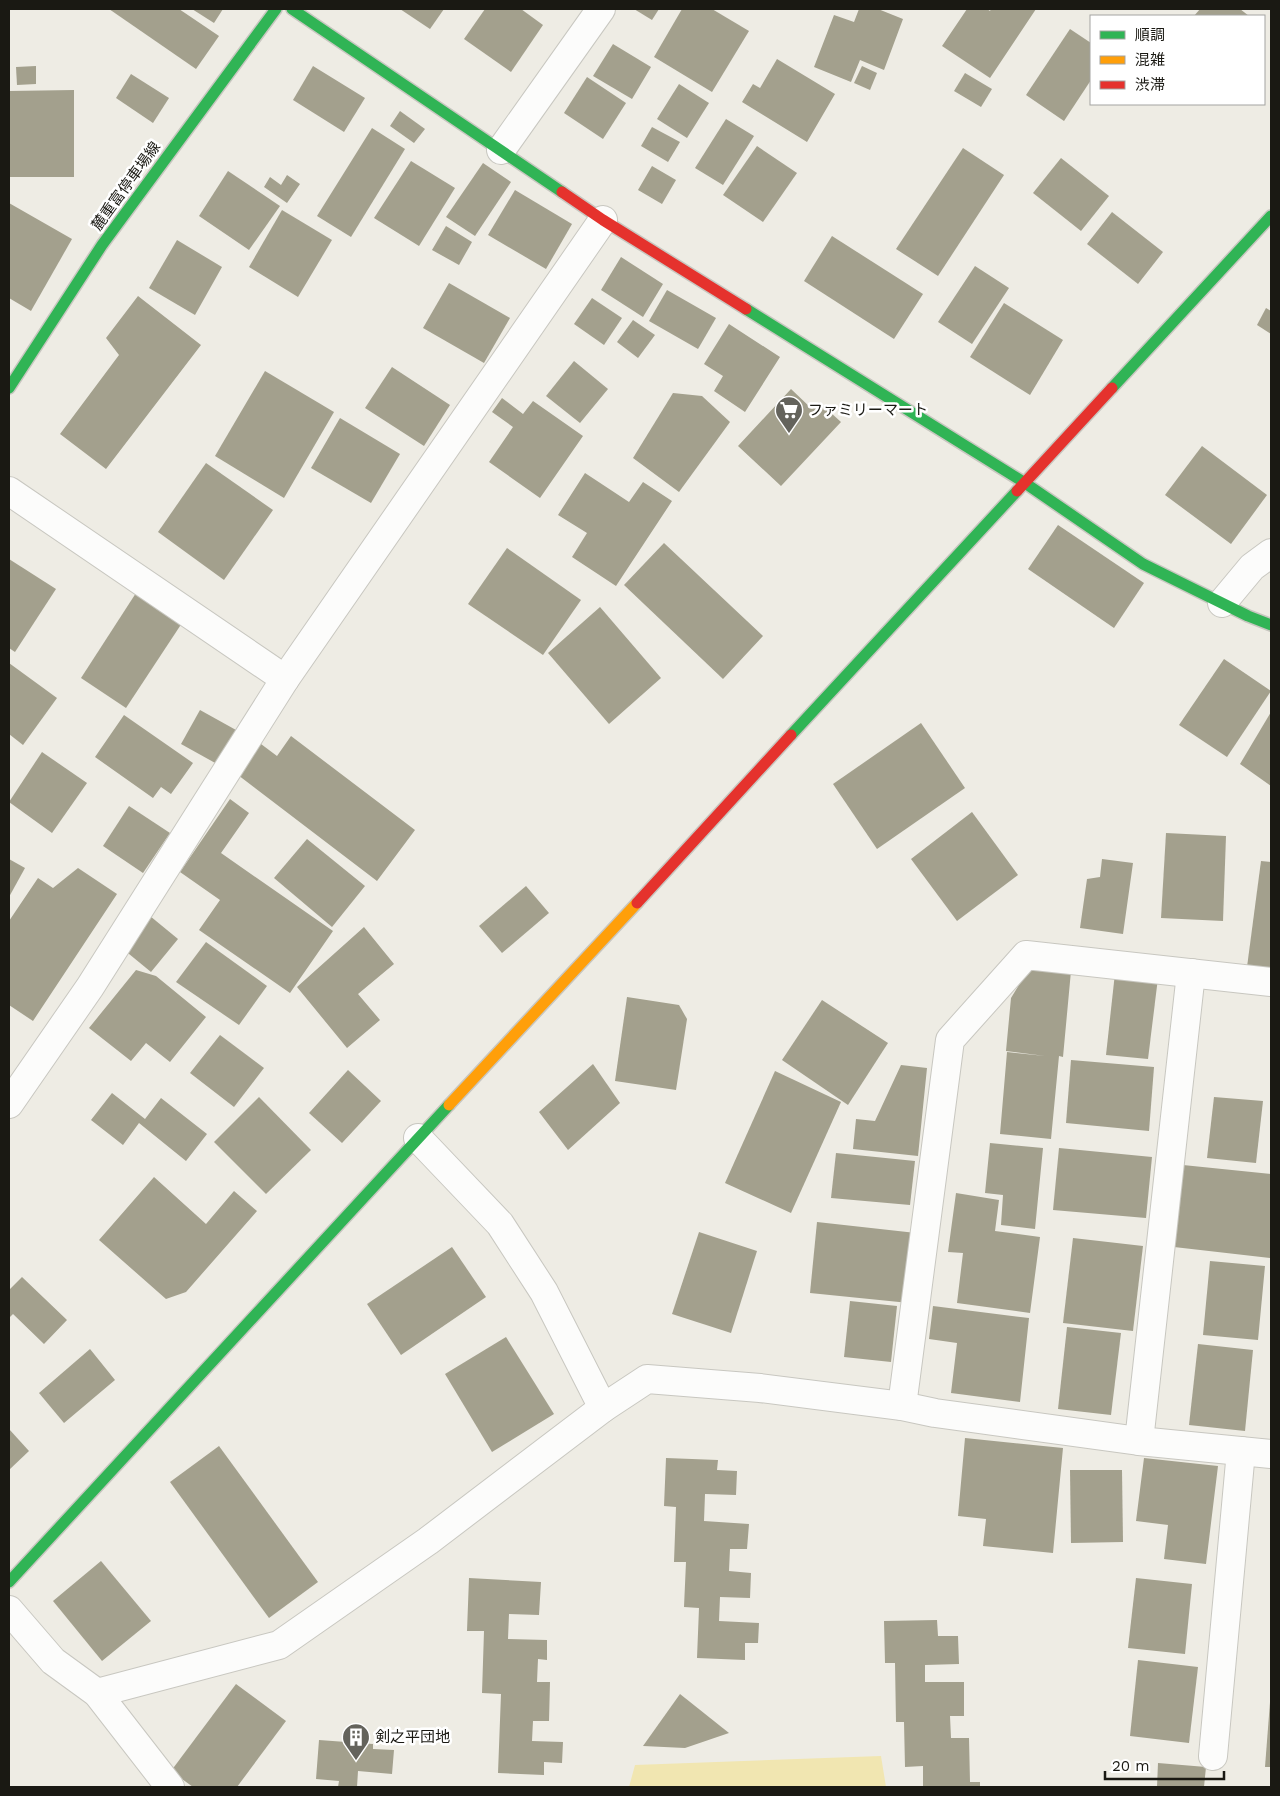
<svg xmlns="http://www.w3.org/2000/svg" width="1280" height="1796" viewBox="0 0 1280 1796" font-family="'Work Sans','Noto Sans JP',sans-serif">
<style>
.green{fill:#f1e6b1}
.building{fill:#a3a08d}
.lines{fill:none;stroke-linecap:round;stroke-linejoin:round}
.street-casing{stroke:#c8c7c0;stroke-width:30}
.fast-casing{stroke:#c8c7c0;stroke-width:14}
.slow-casing{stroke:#c8c7c0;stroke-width:14}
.jam-casing{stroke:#c8c7c0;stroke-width:14}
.street{stroke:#fcfcfb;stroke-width:28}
.fast{stroke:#30b455;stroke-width:11}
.slow{stroke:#ff9f0a;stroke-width:11}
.jam{stroke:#e5322d;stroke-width:11}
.labels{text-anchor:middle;stroke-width:5;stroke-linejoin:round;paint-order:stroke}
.street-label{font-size:15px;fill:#1a1913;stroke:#fff}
.poi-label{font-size:15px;fill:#1a1913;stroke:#fff;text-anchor:start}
</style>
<rect width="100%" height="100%" fill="#eeece4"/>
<path class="green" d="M881 1756 886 1787H629L635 1765Z"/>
<g class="building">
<path d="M109 9H179L219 36 196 69Z"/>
<path d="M192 9H223L214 23Z"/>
<path d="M400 9H444L430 29Z"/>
<path d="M485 9H521L543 25 511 72 464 39Z"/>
<path d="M634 9H659L652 20Z"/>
<path d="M682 9H712L749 31 712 92 654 57Z"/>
<path d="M859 9H878L903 19 884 70 860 60 851 82 814 67 834 15 854 22Z"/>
<path d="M967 9H987L990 11 991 9H1036L990 78 942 46Z"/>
<path d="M1200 9H1240L1249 16H1194Z"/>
<path d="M1070 29 1091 43V80L1064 121 1026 95Z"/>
<path d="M613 44 651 67 632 99 593 76Z"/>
<path d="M777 59 835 94 807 142 742 102 753 84 760 88Z"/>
<path d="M36 66V84L17 85 16 67Z"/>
<path d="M313 66 365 98 344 132 293 100Z"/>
<path d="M862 66 877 73 870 90 854 83Z"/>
<path d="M965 73 992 89 981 107 954 91Z"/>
<path d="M131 74 169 98 153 123 116 98Z"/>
<path d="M587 77 626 103 603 139 564 113Z"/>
<path d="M679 84 709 103 687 138 657 119Z"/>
<path d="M74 90V177H10L9 91Z"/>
<path d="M400 111 425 129 414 143 390 126Z"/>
<path d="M726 119 754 136 723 185 695 168Z"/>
<path d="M652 127 680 142 668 162 641 146Z"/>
<path d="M372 128 405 149 351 237 317 216Z"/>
<path d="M757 146 797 173 763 222 723 195Z"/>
<path d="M963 148 1004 175 938 276 896 249Z"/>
<path d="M1061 158 1109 196 1081 231 1033 193Z"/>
<path d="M411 161 455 188 419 246 374 218Z"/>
<path d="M483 163 511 182 475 236 446 217Z"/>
<path d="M652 166 676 180 662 204 638 190Z"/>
<path d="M228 171 280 206 249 250 199 216Z"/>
<path d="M287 175 300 184 287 203 264 187 270 177 281 185Z"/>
<path d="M515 190 572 224 546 269 488 235Z"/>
<path d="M9 203 72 239 31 311 9 298Z"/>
<path d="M282 210 332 240 298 297 249 267Z"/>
<path d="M1112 212 1163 252 1138 284 1087 244Z"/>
<path d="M446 226 472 242 459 265 432 250Z"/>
<path d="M832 236 923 294 894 339 804 281Z"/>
<path d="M177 240 222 267 195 315 149 288Z"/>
<path d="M621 257 663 284 643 317 601 290Z"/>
<path d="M975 266 1009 288 972 344 938 322Z"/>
<path d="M449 283 510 318 484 363 423 328Z"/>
<path d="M667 290 716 318 698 349 649 321Z"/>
<path d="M138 296 201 345 106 469 60 434 119 355 106 338Z"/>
<path d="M592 298 622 318 604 345 574 324Z"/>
<path d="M1004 303 1063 340 1030 395 970 357Z"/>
<path d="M1266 308 1271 311V334L1257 325Z"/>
<path d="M633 320 655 335 638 358 617 342Z"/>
<path d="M729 324 780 357 745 412 714 391 723 376 704 364Z"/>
<path d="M574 361 608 389 580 423 546 396Z"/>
<path d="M392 367 450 405 424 446 365 408Z"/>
<path d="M265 371 334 412 284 498 215 456Z"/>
<path d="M791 389 812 409 819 402 841 422 781 486 738 446Z"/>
<path d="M673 393 702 396 730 422 679 492 633 458Z"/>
<path d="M502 398 523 414 533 401 583 436 540 498 489 462 513 427 492 412Z"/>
<path d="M340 418 400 454 371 503 311 468Z"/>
<path d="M1202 446 1267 495 1231 544 1165 495Z"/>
<path d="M206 463 273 510 224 580 158 532Z"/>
<path d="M585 473 629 502 643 482 672 501 616 586 572 557 587 533 558 515Z"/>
<path d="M1058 525 1144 583 1114 628 1028 569Z"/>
<path d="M664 543 763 636 723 679 624 585Z"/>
<path d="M507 548 581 600 543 655 468 604Z"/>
<path d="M9 559 56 589 15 652 9 648Z"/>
<path d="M136 593 182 623 126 708 81 678Z"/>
<path d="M600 607 661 678 609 724 548 653Z"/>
<path d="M1224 659 1271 691 1227 757 1179 725Z"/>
<path d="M9 663 57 698 23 745 9 734Z"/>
<path d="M200 710 236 730 217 764 181 744Z"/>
<path d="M1271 712V786L1240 764Z"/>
<path d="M124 715 193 763 171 794 161 787 153 798 95 757Z"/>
<path d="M921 723 965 788 877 849 833 784Z"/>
<path d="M291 736 415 830 377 881 238 775 261 744 277 756Z"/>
<path d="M42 752 87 783 52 833 9 802Z"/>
<path d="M230 799 249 813 221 853 333 931 290 993 199 930 220 900 180 872Z"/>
<path d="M129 806 170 833 143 873 103 846Z"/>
<path d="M972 812 1018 875 957 921 911 859Z"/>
<path d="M1166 833 1226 836 1223 921 1161 918Z"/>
<path d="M307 839 365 886 332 927 274 878Z"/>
<path d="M9 859 25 868 9 897Z"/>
<path d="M1102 859 1133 863 1123 934 1080 928 1087 879 1100 877Z"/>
<path d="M1261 861 1271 862V970L1247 967Z"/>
<path d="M78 868 117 894 33 1021 9 1005V921L38 878 53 888Z"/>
<path d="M526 886 549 913 502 953 479 926Z"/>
<path d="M150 916 178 939 151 972 123 949Z"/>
<path d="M364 927 394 964 358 994 380 1020 347 1048 297 987Z"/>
<path d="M206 942 267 986 239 1025 176 982Z"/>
<path d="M1030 967 1071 971 1063 1057 1059 1056 1051 1139 1000 1134 1007 1052 1045 1056 1006 1051 1011 998Z"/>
<path d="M136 970 156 976 206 1017 170 1062 146 1043 131 1061 89 1028Z"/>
<path d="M1115 973 1158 978 1148 1059 1106 1055Z"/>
<path d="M627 997 679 1005 687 1019 676 1090 615 1081Z"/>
<path d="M822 1000 888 1043 848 1105 782 1060Z"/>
<path d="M220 1035 264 1068 234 1107 190 1073Z"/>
<path d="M1071 1060 1154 1067 1149 1131 1066 1123Z"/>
<path d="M593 1064 620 1103 568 1150 539 1112Z"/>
<path d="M901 1065 927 1068 918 1156 853 1149 856 1119 875 1121Z"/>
<path d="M348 1070 381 1101 342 1143 309 1113Z"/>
<path d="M775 1071 841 1102 791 1213 725 1183Z"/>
<path d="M112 1093 145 1119 161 1098 207 1134 186 1161 139 1123 123 1145 91 1120Z"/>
<path d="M259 1097 311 1150 266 1194 214 1142Z"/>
<path d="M1214 1097 1263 1101 1256 1163 1207 1158Z"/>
<path d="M990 1143 1043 1148 1035 1229 1001 1225 1003 1195 985 1193Z"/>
<path d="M1059 1148 1152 1157 1146 1218 1053 1210Z"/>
<path d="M836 1153 915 1161 910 1205 831 1198Z"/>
<path d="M1183 1165 1271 1174 1270 1258 1174 1247Z"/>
<path d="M154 1177 206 1224 234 1191 257 1211 186 1292 166 1299 99 1240Z"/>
<path d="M956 1193 999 1200 995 1231 1040 1237 1030 1313 957 1303 963 1253 948 1252Z"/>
<path d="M817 1222 916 1233 909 1303 810 1293Z"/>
<path d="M699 1232 757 1251 731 1333 672 1314Z"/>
<path d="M1073 1238 1143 1246 1133 1331 1063 1323Z"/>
<path d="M452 1247 486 1297 401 1355 367 1304Z"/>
<path d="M1210 1261 1265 1266 1258 1340 1203 1335Z"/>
<path d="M22 1277 67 1320 44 1344 13 1314 9 1318V1290Z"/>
<path d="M850 1301 897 1306 891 1362 844 1357Z"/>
<path d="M933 1306 1029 1318 1020 1402 951 1393 957 1343 929 1339Z"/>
<path d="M1067 1327 1121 1333 1111 1415 1058 1409Z"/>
<path d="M506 1337 554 1414 492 1452 445 1374Z"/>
<path d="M1198 1344 1253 1350 1245 1431 1189 1425Z"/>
<path d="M90 1349 115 1380 64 1423 39 1393Z"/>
<path d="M9 1429 29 1451 9 1470Z"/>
<path d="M965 1438 1063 1448 1053 1553 983 1546 986 1519 958 1516Z"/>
<path d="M219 1446 318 1582 269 1618 170 1482Z"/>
<path d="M666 1458 718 1460 717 1470 737 1471 736 1495 705 1494 704 1521 749 1524 747 1549H730L729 1571 751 1573 750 1598 720 1597 719 1621 759 1623 758 1643H745V1660L697 1658 699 1608 684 1607 686 1562H674L676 1507 664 1506Z"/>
<path d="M1144 1458 1218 1466 1206 1564 1164 1559 1168 1525 1136 1521Z"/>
<path d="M1070 1470H1122L1123 1542 1071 1543Z"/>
<path d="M101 1561 151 1621 102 1661 53 1601Z"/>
<path d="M469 1578 541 1582 539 1615 509 1614 508 1639 547 1640V1660L538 1659 537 1682H550L549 1721H533L532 1741 563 1742 562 1763 544 1762V1775L498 1773 501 1694 482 1693 484 1631H467Z"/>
<path d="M1136 1578 1192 1584 1185 1654 1128 1648Z"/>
<path d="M937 1620 938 1636H958L959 1664 925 1665V1682H964V1716H950L951 1738H969L970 1782H980V1787H923V1766L905 1767 904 1722H896L895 1663H885L884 1621Z"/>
<path d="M1138 1660 1198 1667 1189 1743 1130 1736Z"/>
<path d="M236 1684 286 1721 237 1787H193L171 1771Z"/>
<path d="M680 1694 729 1733 685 1748 643 1746Z"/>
<path d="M1270 1702H1271V1767H1265Z"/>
<path d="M319 1740 373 1744V1749L394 1750 392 1774 358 1771 357 1787H338L339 1781 316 1779Z"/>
<path d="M1158 1763 1206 1767 1204 1787H1157Z"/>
</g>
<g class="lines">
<g class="street-casing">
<g id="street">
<path d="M501 150 601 9"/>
<path d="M9 491 285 679"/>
<path d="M1222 603 1252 567 1271 553"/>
<path d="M1271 982 1026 955 950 1040 902 1406 935 1413 1139 1441 1271 1454"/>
<path d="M9 1104 90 987 285 679 603 220"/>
<path d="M418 1138 500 1224 544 1292 603 1408"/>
<path d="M1139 1441 1191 973"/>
<path d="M9 1610 53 1661 97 1693 170 1787"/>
<path d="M97 1693 279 1645 428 1541 603 1408 647 1379 760 1388 902 1406"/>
<path d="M1213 1756 1241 1451"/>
</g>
</g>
<g class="fast-casing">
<g id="fast">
<path d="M292 9 562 192"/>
<path d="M746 309 1025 483 1143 564 1248 616 1271 625"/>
<path d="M9 388 102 245 276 9"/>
<path d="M1112 388 1271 216"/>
<path d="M791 735 1017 491"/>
<path d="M9 1582 449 1105"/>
</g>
</g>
<g class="slow-casing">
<path id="slow" d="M449 1105 637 903"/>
</g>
<g class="jam-casing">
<g id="jam">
<path d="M562 192 603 220 746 309"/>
<path d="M1017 491 1112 388"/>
<path d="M637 903 791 735"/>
</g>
</g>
<use href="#street" class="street"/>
<use href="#fast" class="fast"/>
<use href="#slow" class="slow"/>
<use href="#jam" class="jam"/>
</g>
<defs>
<g id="supermarket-pin" transform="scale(1.4375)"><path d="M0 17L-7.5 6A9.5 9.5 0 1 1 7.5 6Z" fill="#64635c" stroke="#fff"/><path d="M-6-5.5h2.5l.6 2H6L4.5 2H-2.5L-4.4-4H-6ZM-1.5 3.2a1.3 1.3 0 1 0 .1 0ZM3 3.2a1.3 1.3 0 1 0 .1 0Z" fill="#fff"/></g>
<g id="building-pin" transform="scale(1.4375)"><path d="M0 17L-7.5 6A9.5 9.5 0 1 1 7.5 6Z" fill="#64635c" stroke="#fff"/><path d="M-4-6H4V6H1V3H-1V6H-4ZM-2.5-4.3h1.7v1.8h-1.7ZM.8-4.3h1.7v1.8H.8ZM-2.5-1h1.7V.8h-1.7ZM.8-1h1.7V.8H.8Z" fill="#fff"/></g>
</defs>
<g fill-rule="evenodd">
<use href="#supermarket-pin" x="789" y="410"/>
<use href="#building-pin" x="356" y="1737"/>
</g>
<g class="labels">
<g class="street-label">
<text transform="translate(126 186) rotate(-54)" y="5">麓重富停車場線</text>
</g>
<g class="poi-label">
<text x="808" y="415">ファミリーマート</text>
<text x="375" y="1742">剣之平団地</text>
</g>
</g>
<rect width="1280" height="1796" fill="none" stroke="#1a1913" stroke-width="20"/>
<rect x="1090" y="15" width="175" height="90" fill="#ffffff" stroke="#a3a3a1"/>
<rect x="1100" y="31" width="25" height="8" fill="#30b455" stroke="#a3a3a1"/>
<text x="1135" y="40" font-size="15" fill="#1a1913">順調</text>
<rect x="1100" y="56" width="25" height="8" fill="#ff9f0a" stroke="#a3a3a1"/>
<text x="1135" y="65" font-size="15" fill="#1a1913">混雑</text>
<rect x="1100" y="81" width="25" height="8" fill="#e5322d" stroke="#a3a3a1"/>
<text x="1135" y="90" font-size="15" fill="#1a1913">渋滞</text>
<path d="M1105 1771v8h119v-8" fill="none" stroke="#1a1913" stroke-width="2.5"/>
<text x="1112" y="1771" font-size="15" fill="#1a1913" stroke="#ffffff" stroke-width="4" paint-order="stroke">20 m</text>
</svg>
